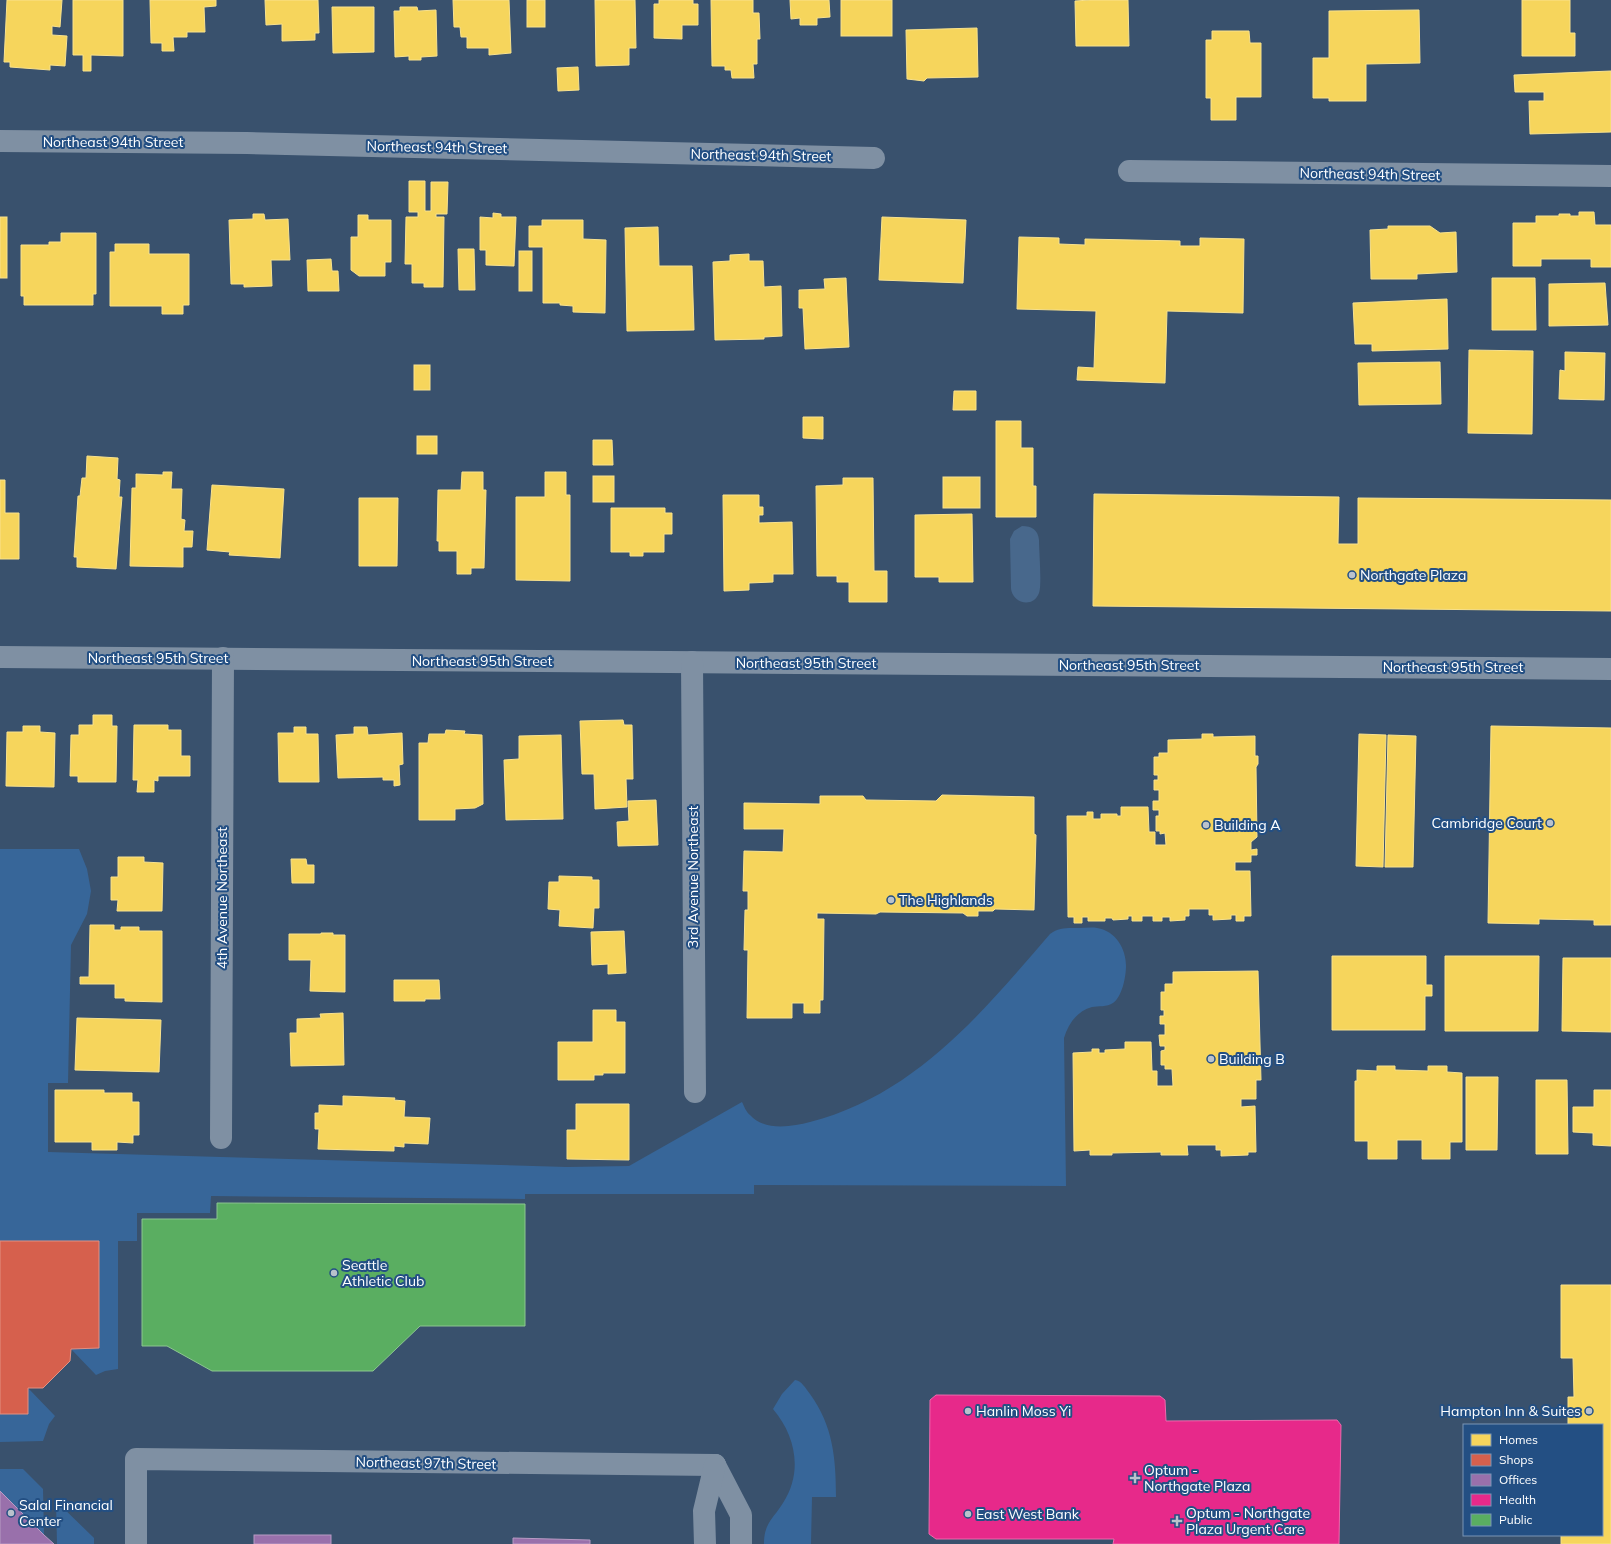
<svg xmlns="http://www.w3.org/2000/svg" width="1611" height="1544" viewBox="0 0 1611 1544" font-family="Mulish,sans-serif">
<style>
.green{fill:#376699}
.water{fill:#48688c}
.homes{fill:#f6d55c;stroke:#f9e28d}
.shops{fill:#d6604d;stroke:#e29082}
.offices{fill:#9970ab;stroke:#b89bc4}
.health{fill:#e7298a;stroke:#ee69ad}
.public{fill:#5aae61;stroke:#8cc690}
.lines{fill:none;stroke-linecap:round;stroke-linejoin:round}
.minor{stroke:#7f90a3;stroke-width:22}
.poi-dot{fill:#bac2cc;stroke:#234f83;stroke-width:1.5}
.labels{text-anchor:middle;stroke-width:4;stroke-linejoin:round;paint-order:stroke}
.street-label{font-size:14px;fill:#fff;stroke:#234f83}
.poi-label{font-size:14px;fill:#fff;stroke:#234f83;text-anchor:start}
</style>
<rect width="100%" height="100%" fill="#39516d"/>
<g class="green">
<path d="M0 849H79L87 869 91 891 87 914 71 945 68 1083H48V1152L567 1167 629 1166 742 1102C744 1106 746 1112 750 1115 764 1131 791 1127 810 1122 915 1095 982 1013 1050 934 1059 927 1068 928 1079 928 1085 928 1092 927 1097 928 1116 931 1126 949 1126 966 1126 977 1122 997 1113 1003 1107 1007 1098 1006 1092 1007 1077 1011 1068 1024 1064 1038L1066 1186 754 1185V1194H525V1199L211 1196 210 1213H137V1241H118V1369L105 1371 96 1375 71 1349 98 1348V1241H0Z"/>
<path d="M795 1380C801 1380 806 1389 810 1394 833 1426 836 1458 836 1497H812L811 1544H764C764 1523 773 1519 783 1503 803 1472 796 1436 773 1409L782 1394Z"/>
<path d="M28 1388 55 1416 49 1424 43 1441 0 1442V1414H28Z"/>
<path d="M0 1469H23L43 1489 44 1535 0 1491Z"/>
<path d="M56 1501 94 1538V1544H57Z"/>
</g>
<path class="water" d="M1022 526C1032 526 1038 530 1039 540 1039 551 1042 585 1039 593 1033 609 1012 603 1011 588L1010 539 1014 531Z"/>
<g class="homes">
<path d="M7 0H62L60 27 52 26V35L67 36 65 66 50 65V70L10 67V62H4Z"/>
<path d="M73 0H123V56L91 55V71H83V55H73Z"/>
<path d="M150 0H216V6L204 7 205 32H187V37H173L174 51H162V43H151Z"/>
<path d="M265 0H318L319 33H315V40L282 41V24L266 25Z"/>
<path d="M453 0H509L511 53 489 55V48H467V37H461L460 27H454Z"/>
<rect x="527" y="0" width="18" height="27"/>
<path d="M595 0H635L636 48H629V65L596 66Z"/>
<path d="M659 0H693V4H698V25H682V39L654 38V4H659Z"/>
<path d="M711 0H753V13H759L760 39H757V64H753L754 78H732L731 70H725V66H712Z"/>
<path d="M790 0H829L830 17 817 18V25H800V18L791 19Z"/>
<rect x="841" y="0" width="51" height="36"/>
<path d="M1090 0H1128L1129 46H1076L1075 1Z"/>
<path d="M1522 0H1570V33H1575V56H1522Z"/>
<path d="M332 7H374V52L333 53Z"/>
<path d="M400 7H417L418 11 436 10 437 56 421 57V60H409V56L395 57 394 11H400Z"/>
<path d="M1419 10 1420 63 1366 64V101H1329V98H1313V58H1329V11Z"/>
<path d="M977 28 978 77 927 78 924 81 907 79 906 30Z"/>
<path d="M1212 31H1249L1250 43H1261V97H1236V120H1211V98H1206V40H1212Z"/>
<path d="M578 67 579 90 558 91 557 68Z"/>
<path d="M1611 71V132L1530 134 1529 101H1544V92H1515L1514 75Z"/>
<path d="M409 181H425V211H431V182H448L447 214H436V217H444L443 287H424V283H412V264H405L406 217H418V212H409Z"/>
<path d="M1579 212H1594L1595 225H1611V267H1591V259H1541V266H1513V223H1536V216H1559V214H1570V216H1579Z"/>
<path d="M493 213 501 214V217H516L514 266 486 265V250H480V217L493 218Z"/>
<path d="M253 214H264L265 220 288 219 290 260H271L272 286 244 287V284H231L229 220 253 219Z"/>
<path d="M358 215H368V220H391V262H385V276H359L351 270V237H358Z"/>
<rect x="0" y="217" width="7" height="61"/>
<path d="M882 217 966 220 963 283 879 280Z"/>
<path d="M542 220H583V239L606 240 605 313 573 312V306L560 305V303H543V247H529V226H542Z"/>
<path d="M1388 226H1430L1440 233 1456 232 1457 272 1417 274V279H1371L1370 230 1388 229Z"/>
<path d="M658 227 659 266H692L694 330 627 331 625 228Z"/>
<path d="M61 233H96V294H93V305H24V296H21V245H49V242H61Z"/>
<path d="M1019 237 1059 238V244L1085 245V239L1180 241V246H1200V238L1244 239 1243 313 1167 311 1165 383 1077 380 1078 367 1094 368 1096 311 1017 309Z"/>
<path d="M115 244H149V254H189V305H183V314H162V306H110V252H115Z"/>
<path d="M458 249H474L475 290H459Z"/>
<rect x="519" y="251" width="13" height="40"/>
<path d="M749 254V261H763L764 287 781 286 782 336 764 337V339L715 340 713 262 730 261V255Z"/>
<path d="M331 259 332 271H338L339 291H308L307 260Z"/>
<path d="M846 278 849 347 805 349 803 308H799V290L825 289 824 279Z"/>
<path d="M1492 278H1535L1536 330H1492Z"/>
<path d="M1605 283 1608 325 1549 326V284Z"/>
<path d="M1447 299 1448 349 1372 351V344H1355L1353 303Z"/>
<path d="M1469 350 1533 351 1532 434 1468 433Z"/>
<path d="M1565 352 1605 353 1604 400 1559 399 1560 370 1565 371Z"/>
<path d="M1440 362 1441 404 1359 405 1358 363Z"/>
<rect x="414" y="365" width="16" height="25"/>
<path d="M954 391H976V410H953Z"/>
<path d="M803 417H823V439L803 438Z"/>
<path d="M996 421H1021V448H1033V486H1036V517H996Z"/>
<rect x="417" y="436" width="20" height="18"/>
<path d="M593 440H612L613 465H593Z"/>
<path d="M87 456 118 458 117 479 120 480 119 497H122L116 569 77 567V557H74L78 496H80L82 478H86Z"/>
<path d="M163 472H172L171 489H182L181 519 185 520 184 531H193L192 547H183V567L130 566 132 488H136V474L163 475Z"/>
<path d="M462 472H483V490H486L484 568H471V574H457V551H439V541H437L438 490H461Z"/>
<path d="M545 472H566V495H570V581L516 580V497H545Z"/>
<rect x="593" y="476" width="21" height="26"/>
<rect x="943" y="477" width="37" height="31"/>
<path d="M843 478H873L874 571H887V602H849V582H837V576H817L816 486 843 485Z"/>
<path d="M0 480H5V513H19V559H0Z"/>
<path d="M212 485 284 489 280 558 229 555 230 552 207 550Z"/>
<path d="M1094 494 1339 497 1338 544H1358V498L1611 500V611L1093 606Z"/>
<path d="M723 495H759V507H763V515H759V523L792 522 793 574H773V582L749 583V590L724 591Z"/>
<path d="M359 498H398L397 566H359Z"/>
<path d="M611 508H665V513H672V534H664V552H643V556H630V552H611Z"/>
<path d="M972 514 973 582H939V577H915V515Z"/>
<path d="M93 715H112V726H117L116 782H78V776H70L71 735H79V725H93Z"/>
<path d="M623 720 624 725H632L633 779H626L627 807 595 809 594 774H582L580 721Z"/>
<path d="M134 725H168V730H181V756H190V776H158V781L154 780V792H137L138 780H133Z"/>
<path d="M23 726H40V732L55 733 54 787 6 786 7 732H23Z"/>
<path d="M1491 726 1611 728V925H1594V920L1539 919V924L1488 923Z"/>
<path d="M294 727H306V734H318L319 782H279L278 733H294Z"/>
<path d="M354 727H367L368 735 402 733 403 764 399 765 400 785 394 786V780H383V777L338 778 336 735 354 734Z"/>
<path d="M446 730 465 731 464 734 482 735 483 804 475 808 455 809V820H419V743H428L429 734H445Z"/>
<path d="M1202 734H1213V737L1255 736V756H1258V764L1256 767 1257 837 1251 842V850L1257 849V855H1251V862H1235V871H1250L1251 916H1244V921H1236V915H1231V919L1213 920V915H1209V909H1189V916H1185V920L1170 921V917H1162V921H1153V916H1142V921H1132V916H1128V919L1113 920 1112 918H1105V921H1088V917H1082V923H1074V917H1068L1067 816H1087V812H1093V819H1101V814H1117V816H1121V807H1148L1149 832H1155V845H1166L1165 833 1160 834V831H1156V816H1159V810H1153V801H1159V790H1154V780H1158V775H1154V757H1159V753H1168V740L1202 739Z"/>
<path d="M1359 734 1386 735 1383 867 1356 866Z"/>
<path d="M561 735 563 819 506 820 504 760 519 759V736Z"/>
<path d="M1388 735 1416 736 1413 867H1385Z"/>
<path d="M942 795 1034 797V834L1036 835 1034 910 995 909 993 911H978V916H967L963 913 880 912 876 914 817 913V919H824L823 1000H820V1013H804V1003H792V1018H747L748 950H744L745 910H748V891H743L744 851 783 852 784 829H744V803L820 804V796H863L866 800 936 801Z"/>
<path d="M656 800 658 845 618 846 617 822 629 821 628 801Z"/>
<path d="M118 857H144V862L163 863 162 911H117L118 900H111V877H118Z"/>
<path d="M291 859H306L307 865H314V883H292Z"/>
<path d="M559 876 592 877V880H599V908H594L593 928 559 926 560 910 548 909 549 882H559Z"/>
<path d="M90 925H114V930H121V927H139V931H162V1002L125 1001V998H115V984H80V977H89Z"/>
<path d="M624 931 626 973 608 974V964L592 965 591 932Z"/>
<path d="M321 933H333V935H345V992L310 991 311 960H289V934H321Z"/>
<path d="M1332 956H1426V985H1432V996H1425V1030H1332Z"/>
<path d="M1445 956H1539L1538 1031H1445Z"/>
<path d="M1563 958H1611V1032L1562 1031Z"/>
<path d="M1258 971 1261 1080H1256V1099H1241V1107L1255 1106 1256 1152H1248V1155L1221 1156V1150H1216V1145H1187L1188 1155H1161V1152L1112 1153V1155H1090V1150L1074 1151 1073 1053 1092 1052V1049H1099V1053H1105V1050L1125 1049V1042H1151L1152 1071H1157V1086H1173L1172 1069H1165V1065H1161V1051L1165 1050V1046H1160L1159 1035H1165V1024H1160V1016H1164V1010H1161V992H1165V984H1173V972Z"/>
<path d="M394 980H439L440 999H425V1001H394Z"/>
<path d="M593 1010H616V1022H625V1073H603V1075H594V1080H558V1042H593Z"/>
<path d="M343 1013 344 1065 291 1066 290 1033H297V1019L321 1018 320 1014Z"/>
<path d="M77 1018 161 1020 159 1072 75 1070Z"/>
<path d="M1377 1066H1395V1070L1428 1071V1066H1447V1072L1462 1073V1142H1450V1159H1422V1140H1397V1159H1368V1141H1355V1081H1357V1070L1377 1071Z"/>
<path d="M1466 1077H1498L1497 1150H1466Z"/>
<path d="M1536 1080H1567L1568 1154H1536Z"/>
<path d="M55 1090H104V1093H132V1102H139V1135H133V1143L117 1142V1150H92V1142H55Z"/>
<path d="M1594 1090H1611V1146L1593 1145V1133L1573 1132V1107H1594Z"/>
<path d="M343 1096 395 1098 394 1100 405 1101 404 1117 430 1118 428 1144 404 1143V1147L394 1146V1151L318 1149 319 1129H315V1113H319V1105L343 1106Z"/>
<path d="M576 1104H629V1160L567 1159V1130H576Z"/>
<path d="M1561 1285H1611V1544H1561V1535H1602V1425H1568V1397H1574L1573 1358H1561Z"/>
</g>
<path class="shops" d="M0 1241H99V1348L71 1349 70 1361 43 1388H28V1414H0Z"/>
<g class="offices">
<path d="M0 1491 44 1535 54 1544H0Z"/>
<rect x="254" y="1535" width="77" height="9"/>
<path d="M513 1538 590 1540V1544H513Z"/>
</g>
<path class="health" d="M936 1395 1160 1396 1165 1400 1166 1421 1337 1420 1341 1425 1339 1544H1113L1114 1539H936L929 1534 930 1400Z"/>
<path class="public" d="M217 1203 525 1204V1326H420L373 1371H212L167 1346H142V1219H217Z"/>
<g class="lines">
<g class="minor">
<path d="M0 141 247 143 874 158"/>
<path d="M1129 171 1611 176"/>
<path d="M0 657 1611 669"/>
<path d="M692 662 695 1092"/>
<path d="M221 1138 223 658"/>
<path d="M715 1465 741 1515V1544"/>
<path d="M136 1544V1459L715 1465"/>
<path d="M705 1544 704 1511 715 1465"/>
</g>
</g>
<g class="poi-dot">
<circle cx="1352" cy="575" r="4"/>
<circle cx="1550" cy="823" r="4"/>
<circle cx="1206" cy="825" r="4"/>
<circle cx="891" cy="900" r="4"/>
<circle cx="1211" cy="1059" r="4"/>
<circle cx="334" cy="1273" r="4"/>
<circle cx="968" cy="1411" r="4"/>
<circle cx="1589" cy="1411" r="4"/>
<path d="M1133 1472h4v4h4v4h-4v4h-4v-4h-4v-4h4z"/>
<circle cx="11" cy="1513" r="4"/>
<circle cx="968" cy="1514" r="4"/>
<path d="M1175 1515h4v4h4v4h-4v4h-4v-4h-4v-4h4z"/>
</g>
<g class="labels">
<g class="street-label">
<text x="113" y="147">Northeast 94th Street</text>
<text transform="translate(437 147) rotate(1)" y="5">Northeast 94th Street</text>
<text transform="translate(761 155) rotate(1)" y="5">Northeast 94th Street</text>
<text transform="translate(1370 174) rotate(1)" y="5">Northeast 94th Street</text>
<text x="158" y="663">Northeast 95th Street</text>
<text x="482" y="666">Northeast 95th Street</text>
<text x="806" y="668">Northeast 95th Street</text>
<text x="1129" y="670">Northeast 95th Street</text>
<text x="1453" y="672">Northeast 95th Street</text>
<text transform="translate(693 877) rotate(-90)" y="5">3rd Avenue Northeast</text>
<text transform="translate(222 898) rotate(-90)" y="5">4th Avenue Northeast</text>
<text transform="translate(426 1463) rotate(1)" y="5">Northeast 97th Street</text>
</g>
<g class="poi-label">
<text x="1360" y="580">Northgate Plaza</text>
<text x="1542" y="828" text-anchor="end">Cambridge Court</text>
<text x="1214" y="830">Building A</text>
<text x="899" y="905">The Highlands</text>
<text x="1219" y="1064">Building B</text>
<text x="342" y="1270">Seattle<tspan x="342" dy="16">Athletic Club</tspan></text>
<text x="976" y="1416">Hanlin Moss Yi</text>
<text x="1581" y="1416" text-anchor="end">Hampton Inn &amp; Suites</text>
<text x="1144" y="1475">Optum -<tspan x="1144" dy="16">Northgate Plaza</tspan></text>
<text x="19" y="1510">Salal Financial<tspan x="19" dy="16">Center</tspan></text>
<text x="1186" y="1518">Optum - Northgate<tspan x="1186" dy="16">Plaza Urgent Care</tspan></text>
<text x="976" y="1519">East West Bank</text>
</g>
</g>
<rect x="1463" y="1424" width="140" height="112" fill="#234f83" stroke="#7b95b5"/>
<rect x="1471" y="1434" width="20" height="12" fill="#f6d55c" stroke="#7b95b5"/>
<text x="1499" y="1444" font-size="12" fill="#ffffff">Homes</text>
<rect x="1471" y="1454" width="20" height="12" fill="#d6604d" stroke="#7b95b5"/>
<text x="1499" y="1464" font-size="12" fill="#ffffff">Shops</text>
<rect x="1471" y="1474" width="20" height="12" fill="#9970ab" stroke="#7b95b5"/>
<text x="1499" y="1484" font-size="12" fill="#ffffff">Offices</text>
<rect x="1471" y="1494" width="20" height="12" fill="#e7298a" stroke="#7b95b5"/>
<text x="1499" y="1504" font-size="12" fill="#ffffff">Health</text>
<rect x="1471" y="1514" width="20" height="12" fill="#5aae61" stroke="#7b95b5"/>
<text x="1499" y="1524" font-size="12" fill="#ffffff">Public</text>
</svg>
